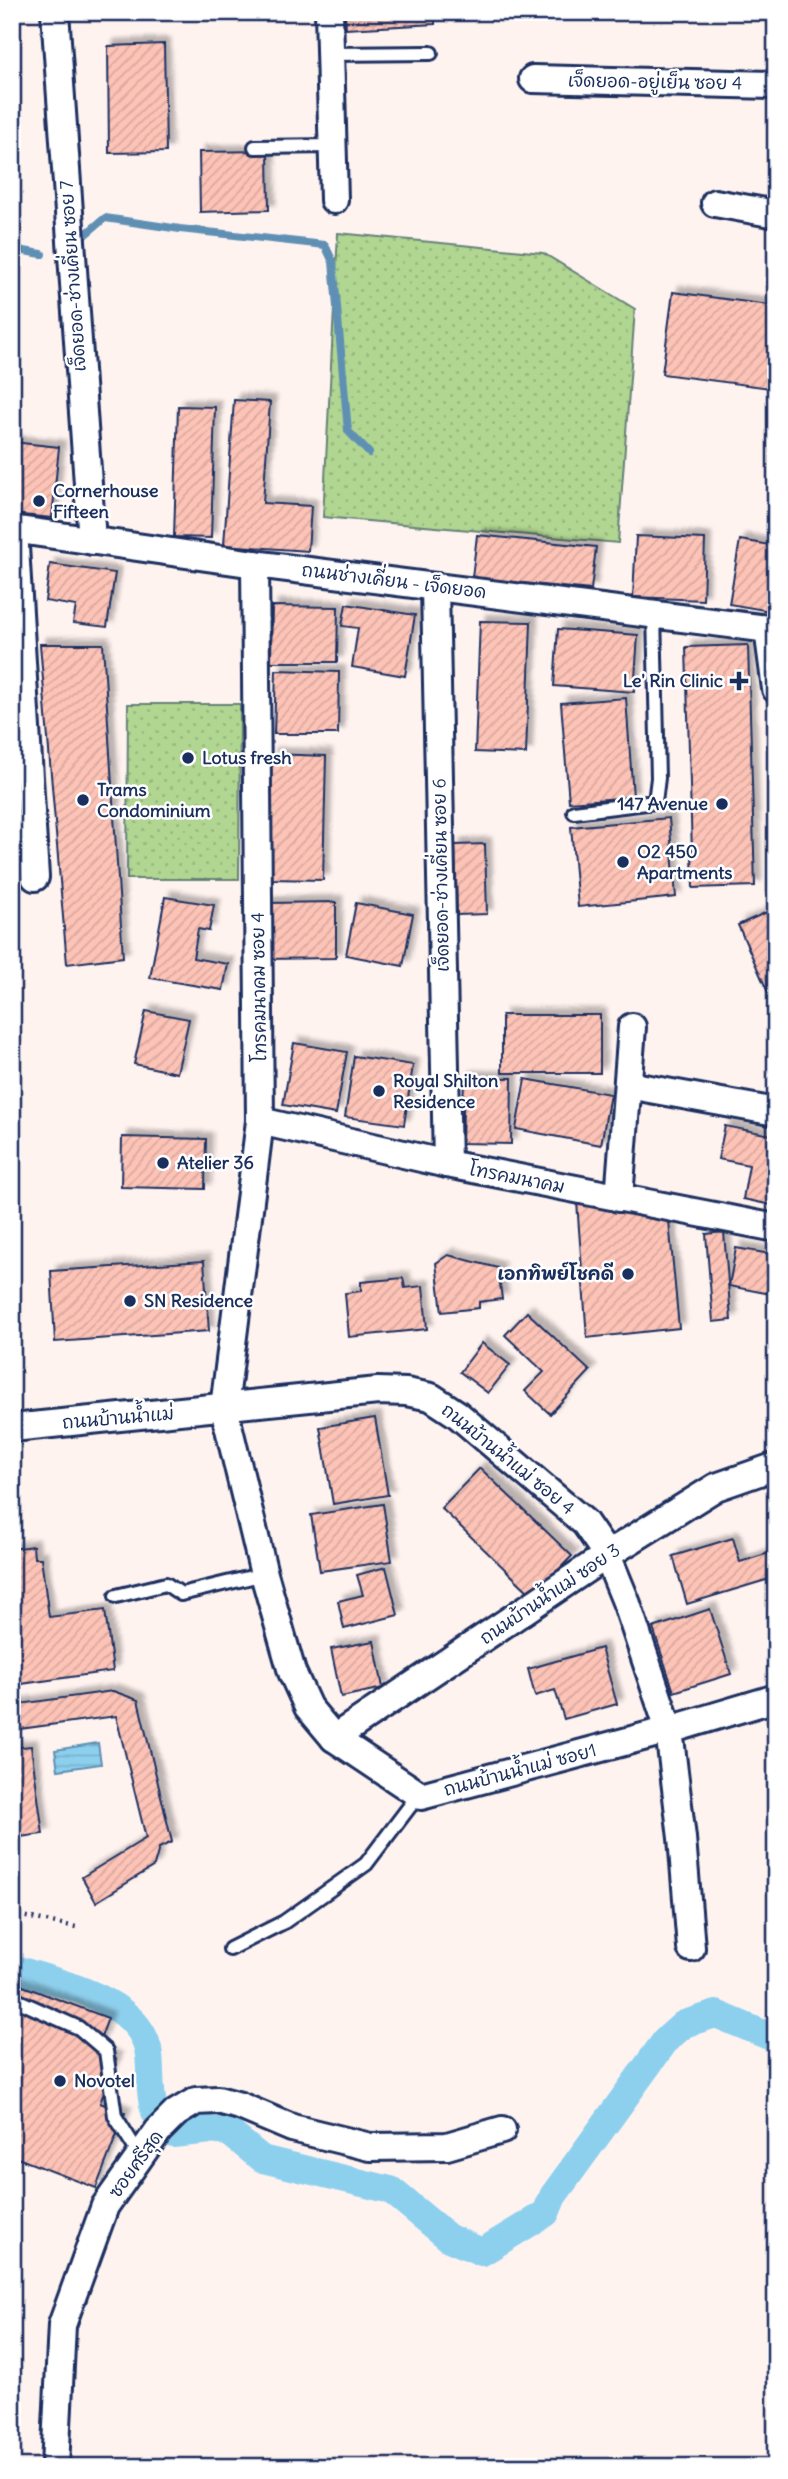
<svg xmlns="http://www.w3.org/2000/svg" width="788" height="2479" viewBox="0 0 788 2479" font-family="Delius,'Playpen Sans Thai',sans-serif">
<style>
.grass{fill:url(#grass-dots);stroke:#668278;stroke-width:2}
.water{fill:url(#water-rules);stroke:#5f90b4;stroke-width:2}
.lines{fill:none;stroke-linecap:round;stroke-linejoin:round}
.stream{stroke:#5f90b4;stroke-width:8}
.canal{stroke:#8dd0ee;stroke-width:28}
.building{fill:url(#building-hatch);stroke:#1b2f5e;stroke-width:2;filter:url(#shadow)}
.lane-casing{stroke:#1b2f5e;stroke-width:18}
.street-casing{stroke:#1b2f5e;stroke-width:32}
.path{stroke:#1b2f5e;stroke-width:4.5;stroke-dasharray:2 5;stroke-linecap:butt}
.lane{stroke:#fff;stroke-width:12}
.street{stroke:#fff;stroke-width:26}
.poi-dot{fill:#1b2f5e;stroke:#fff;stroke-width:2.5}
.labels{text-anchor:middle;stroke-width:5;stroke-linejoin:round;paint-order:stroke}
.street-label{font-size:18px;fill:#1b2f5e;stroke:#fff}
.poi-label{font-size:18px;font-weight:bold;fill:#1b2f5e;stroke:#fff;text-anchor:start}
</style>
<defs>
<pattern id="grass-dots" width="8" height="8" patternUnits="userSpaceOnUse" patternTransform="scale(1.75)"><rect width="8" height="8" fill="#b1d691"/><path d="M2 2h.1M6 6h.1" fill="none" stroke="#98b87f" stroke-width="1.8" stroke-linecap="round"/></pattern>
<pattern id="water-rules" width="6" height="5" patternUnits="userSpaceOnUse" patternTransform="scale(1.75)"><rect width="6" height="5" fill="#8dd0ee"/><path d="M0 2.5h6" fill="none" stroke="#79b3ce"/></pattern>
<pattern id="building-hatch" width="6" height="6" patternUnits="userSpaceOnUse" patternTransform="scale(1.75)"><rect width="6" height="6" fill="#fdc3b6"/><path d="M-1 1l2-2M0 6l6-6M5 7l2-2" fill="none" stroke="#d8a89f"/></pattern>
<filter id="shadow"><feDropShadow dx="6" dy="-6" stdDeviation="2" flood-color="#0004"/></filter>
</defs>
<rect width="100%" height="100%" fill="#fff3f0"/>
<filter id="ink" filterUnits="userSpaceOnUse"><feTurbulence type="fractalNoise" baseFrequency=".0143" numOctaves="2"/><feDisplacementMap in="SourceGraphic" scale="14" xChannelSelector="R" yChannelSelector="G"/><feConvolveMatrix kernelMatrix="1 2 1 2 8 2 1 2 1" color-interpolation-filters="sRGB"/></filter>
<g filter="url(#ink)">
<g class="grass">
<path d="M338 233 543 253 635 309 618 543 323 517Z"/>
<path d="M128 704H240L239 879H127Z"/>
</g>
<path class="water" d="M98 1743 101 1764 58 1770 55 1750Z"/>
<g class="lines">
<g class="stream">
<path d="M81 238 105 218 180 229 325 245 333 262 348 431 369 453"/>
<path d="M12 249 42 254"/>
</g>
<path class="canal" d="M12 1968C57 1983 143 1999 149 2055 151 2072 149 2092 154 2109 156 2117 167 2127 173 2134L211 2130 230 2133 262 2159 391 2190 449 2238 482 2252 546 2213 553 2196 666 2040 684 2024 716 2014 776 2039"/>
</g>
<g class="building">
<path d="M345 12H435V24L346 29Z"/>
<path d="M164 44 166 152 109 153 108 46Z"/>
<path d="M268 151 269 210 200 212 199 152Z"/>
<path d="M673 292 776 306V345L770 388 662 374Z"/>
<path d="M234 400 270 402 263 503 311 506 308 551 224 545Z"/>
<path d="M178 406 215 407 211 538 174 537Z"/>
<path d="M12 442 59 447 52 518 12 514Z"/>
<path d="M477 535 596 547 591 590 472 578Z"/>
<path d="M636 536 705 539 703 600 633 597Z"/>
<path d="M740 540 776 546V612L729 604Z"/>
<path d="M50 564 115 573 107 627 73 623 76 606 45 601Z"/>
<path d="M346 604 415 615 405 676 352 667 358 628 342 626Z"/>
<path d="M272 606 338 607 337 662H271Z"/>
<path d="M480 621 531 622 526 754 475 752Z"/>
<path d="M558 629 638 635 634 692 554 686Z"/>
<path d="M40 644H103L123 957 67 964Z"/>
<path d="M748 645 755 886 693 888 686 647Z"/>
<path d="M276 670 339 672 338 734H274Z"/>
<path d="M626 698 633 797 569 802 561 703Z"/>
<path d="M271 754 326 756 323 880 268 879Z"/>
<path d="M669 818 676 897 578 907 571 827Z"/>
<path d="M485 844 487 914 457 915 455 845Z"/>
<path d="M165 897 214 905 209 931 198 929 193 958 228 964 223 990 150 978Z"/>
<path d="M336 902V958L267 959 266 903Z"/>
<path d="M356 903 413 914 403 966 346 955Z"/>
<path d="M776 908V995L770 997 738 925Z"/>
<path d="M146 1011 189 1019 177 1073 134 1064Z"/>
<rect x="502" y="1015" width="98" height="58"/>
<path d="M294 1043 347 1052 336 1114 283 1105Z"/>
<path d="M354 1056 413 1065 404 1125 345 1117Z"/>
<path d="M464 1077 512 1078 511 1144 462 1143Z"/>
<path d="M525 1079 610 1094 601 1145 516 1129Z"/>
<path d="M725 1126 776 1136V1206L743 1199 749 1165 718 1159Z"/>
<path d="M122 1137 206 1139 205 1189 121 1187Z"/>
<path d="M577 1202 669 1221 679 1328 587 1338Z"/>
<path d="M724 1232 731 1320 713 1322 706 1234Z"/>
<path d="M736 1248 776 1255V1295L729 1286Z"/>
<path d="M448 1255 498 1268 502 1299 479 1302V1308L442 1312 436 1263Z"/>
<path d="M204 1261 209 1331 55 1342 51 1271Z"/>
<path d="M403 1278 405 1288 423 1286 427 1329 349 1337 345 1293 361 1291V1282Z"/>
<path d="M527 1312 590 1371 550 1414 525 1391 544 1372 505 1335Z"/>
<path d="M482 1343 510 1365 488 1393 460 1372Z"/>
<path d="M375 1418 388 1495 333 1504 320 1427Z"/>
<path d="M480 1468 572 1556 533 1596 441 1508Z"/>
<path d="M383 1504 392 1561 320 1571 311 1515Z"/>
<path d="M733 1538 740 1562 769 1553 776 1577 687 1604 673 1556Z"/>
<path d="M33 1546 34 1558H41L49 1617 105 1610 113 1671 14 1685 12 1549Z"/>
<path d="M386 1567 398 1615 344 1629 338 1601 363 1595 357 1575Z"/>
<path d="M710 1609 731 1674 674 1692 653 1628Z"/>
<path d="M374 1641 383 1688 341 1697 331 1649Z"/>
<path d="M601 1648 617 1704 564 1719 555 1690 535 1696 528 1669Z"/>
<path d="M113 1691 138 1700 172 1842 159 1848 154 1866 96 1902 82 1877 146 1838 116 1716 12 1730V1705Z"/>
<path d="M31 1746 43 1834 12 1838V1748Z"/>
<path d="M12 1982 108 2018 96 2051 116 2059 100 2103 125 2113 96 2188 12 2156Z"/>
</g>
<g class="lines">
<g class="lane-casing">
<g id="lane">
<path d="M330 54 431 53"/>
<path d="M255 147 333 146"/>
<path d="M574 812 655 802 658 778 654 614"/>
<path d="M116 1596 166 1584 181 1594 264 1574"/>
<path d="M230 1949 284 1922 366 1864 410 1806 421 1796"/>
<path d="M12 1998 79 2028 106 2051 115 2116 140 2156"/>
</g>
</g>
<g class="street-casing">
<g id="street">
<path d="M55 12 92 541"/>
<path d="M329 12 334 200"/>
<path d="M533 79 776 85"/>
<path d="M715 203 776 214"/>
<path d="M12 529 255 564 776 630"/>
<path d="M14 530 35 877"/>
<path d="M255 564 260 1121 224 1408 264 1574 292 1672 308 1707 334 1738 421 1796 669 1730 776 1698"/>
<path d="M435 587 447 1164"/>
<path d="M768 629 776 689"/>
<path d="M628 1085 776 1112"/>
<path d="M260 1121 447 1164 776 1228"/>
<path d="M619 1198 632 1027"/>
<path d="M12 1428 378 1391 406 1392 431 1397 457 1414 585 1523 607 1555 627 1604 669 1730 682 1838 691 1948"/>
<path d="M334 1738 607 1555 716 1487 776 1466"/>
<path d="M55 2467 62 2325 105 2206 158 2131 176 2113 196 2101 218 2100 240 2106 292 2128 370 2147 447 2146 502 2130"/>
</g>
</g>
<path class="path" d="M12 1914 76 1927"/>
<use href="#lane" class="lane"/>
<use href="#street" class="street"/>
</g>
</g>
<g class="poi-dot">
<circle cx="39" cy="501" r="7"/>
<path d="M735.5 670.5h7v7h7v7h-7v7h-7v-7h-7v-7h7z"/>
<circle cx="188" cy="758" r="7"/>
<circle cx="83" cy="800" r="7"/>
<circle cx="722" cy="804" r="7"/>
<circle cx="623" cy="862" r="7"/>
<circle cx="379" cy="1091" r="7"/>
<circle cx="163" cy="1163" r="7"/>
<circle cx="628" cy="1274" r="7"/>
<circle cx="130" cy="1301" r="7"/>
<circle cx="60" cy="2081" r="7"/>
</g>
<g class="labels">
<g class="street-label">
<text transform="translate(655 82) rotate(1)" y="6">เจ็ดยอด-อยู่เย็น ซอย 4</text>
<text transform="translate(73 276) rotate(-94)" y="6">เจ็ดยอด-ช่างเคี่ยน ซอย 7</text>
<text transform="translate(394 581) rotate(7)" y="6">ถนนช่างเคี่ยน - เจ็ดยอด</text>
<text transform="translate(441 875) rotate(-91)" y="6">เจ็ดยอด-ช่างเคี่ยน ซอย 6</text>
<text transform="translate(259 987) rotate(-91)" y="6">โทรคมนาคม ซอย 4</text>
<text transform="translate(517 1178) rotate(11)" y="6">โทรคมนาคม</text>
<text transform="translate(118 1418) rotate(-5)" y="6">ถนนบ้านน้ำแม่</text>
<text transform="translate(508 1459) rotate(39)" y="6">ถนนบ้านน้ำแม่ ซอย 4</text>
<text transform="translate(550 1594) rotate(-34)" y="6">ถนนบ้านน้ำแม่ ซอย 3</text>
<text transform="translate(520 1770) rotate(-15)" y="6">ถนนบ้านน้ำแม่ ซอย1</text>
<text transform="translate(136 2164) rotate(-54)" y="6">ซอยศรีสุด</text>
</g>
<g class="poi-label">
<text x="53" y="497">Cornerhouse<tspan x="53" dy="21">Fifteen</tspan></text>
<text x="723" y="687" text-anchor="end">Le' Rin Clinic</text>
<text x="202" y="764">Lotus fresh</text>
<text x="97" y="796">Trams<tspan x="97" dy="21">Condominium</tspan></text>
<text x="708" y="810" text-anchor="end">147 Avenue</text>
<text x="637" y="858">O2 450<tspan x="637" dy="21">Apartments</tspan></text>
<text x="393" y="1087">Royal Shilton<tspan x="393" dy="21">Residence</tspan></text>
<text x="177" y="1169">Atelier 36</text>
<text x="614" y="1280" text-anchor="end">เอกทิพย์โชคดี</text>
<text x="144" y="1307">SN Residence</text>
<text x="74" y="2087">Novotel</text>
</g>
</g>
<rect width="788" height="2479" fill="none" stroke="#fff" stroke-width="42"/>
<rect x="21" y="21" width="746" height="2437" fill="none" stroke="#1b2f5e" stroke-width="2.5" filter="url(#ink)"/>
</svg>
